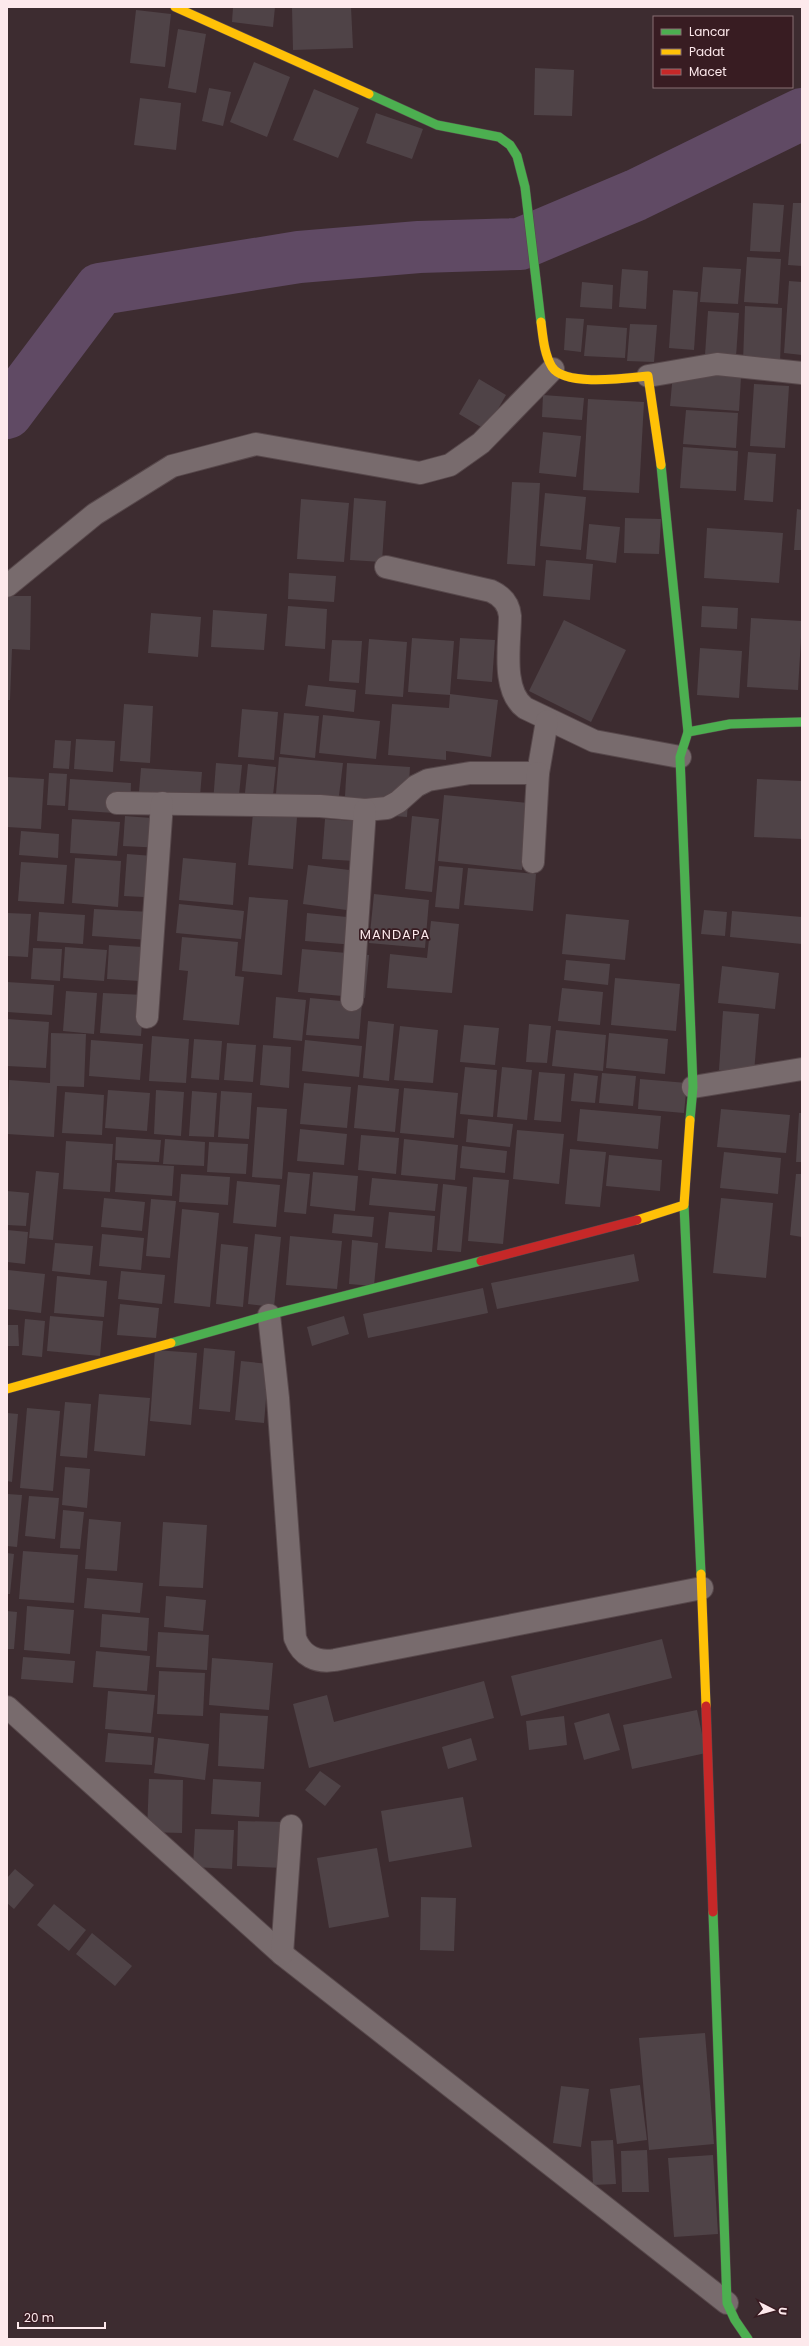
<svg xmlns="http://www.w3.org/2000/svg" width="809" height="2346" viewBox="0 0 809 2346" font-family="Poppins,sans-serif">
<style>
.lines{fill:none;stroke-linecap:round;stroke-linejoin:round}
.river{stroke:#604a64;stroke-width:52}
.building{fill:#4f4347}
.street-casing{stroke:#57484b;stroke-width:24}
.fast-casing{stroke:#57484b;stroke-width:10}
.slow-casing{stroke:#57484b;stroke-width:10}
.jam-casing{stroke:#57484b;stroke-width:10}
.street{stroke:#786b6d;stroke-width:22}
.fast{stroke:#4caf50;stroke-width:9}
.slow{stroke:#ffc107;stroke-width:9}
.jam{stroke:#c62828;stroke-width:9}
.labels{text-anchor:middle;stroke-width:3.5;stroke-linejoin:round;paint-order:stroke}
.quarter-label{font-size:13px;letter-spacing:1px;fill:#fde9ec;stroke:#381c22}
</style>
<rect width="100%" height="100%" fill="#3d2c30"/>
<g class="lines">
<path class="river" d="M7 413 100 289 299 257 419 247 520 244 636 195 802 114"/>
</g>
<g class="building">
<path d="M233 7H275L273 27 232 22Z"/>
<path d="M292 7H351L353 48 293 50Z"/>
<path d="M136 10 171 14 165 67 130 63Z"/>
<path d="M178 29 206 34 196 93 168 88Z"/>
<path d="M254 62 290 77 267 137 230 122Z"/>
<path d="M535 68 574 70 572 116 534 115Z"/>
<path d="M209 88 231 92 223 126 202 121Z"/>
<path d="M314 89 359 108 338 158 293 140Z"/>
<path d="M140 98 181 103 176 150 134 145Z"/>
<path d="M376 113 423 129 412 159 366 143Z"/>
<path d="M753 203 784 205 780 252 750 251Z"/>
<path d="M793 203H802V266L788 265Z"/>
<path d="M747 257 781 259 778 304 744 302Z"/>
<path d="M703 267 741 269 738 304 700 302Z"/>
<path d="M622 269 648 271 646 309 619 307Z"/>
<path d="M789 281 802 282V355L784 353Z"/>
<path d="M582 282 613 285 612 309 580 307Z"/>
<path d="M673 290 698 292 694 350 669 348Z"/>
<path d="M745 306 782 308 780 363 743 362Z"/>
<path d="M708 311 739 313 736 357 705 355Z"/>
<path d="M566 318 584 319 581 352 564 350Z"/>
<path d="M630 324 657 325 654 362 627 361Z"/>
<path d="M587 325 627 328 625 358 584 356Z"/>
<path d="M673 373 741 377 739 411 670 406Z"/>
<path d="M479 379 506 395 486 430 459 414Z"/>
<path d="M754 384 789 386 785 448 750 446Z"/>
<path d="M543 395 584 398 582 420 542 417Z"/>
<path d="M588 399 644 402 639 493 583 490Z"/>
<path d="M686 410 738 413 736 448 683 444Z"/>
<path d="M543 432 581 436 576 477 539 473Z"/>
<path d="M683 447 738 451 736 491 680 488Z"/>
<path d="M748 452 776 454 773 502 744 500Z"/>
<path d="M512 482 540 483 535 566 507 564Z"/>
<path d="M545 493 586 497 581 550 540 546Z"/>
<path d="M354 498 386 501 382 562 350 560Z"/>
<path d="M301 499 349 503 344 562 297 559Z"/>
<path d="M797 509 802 510V550H794Z"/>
<path d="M625 518 661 519 659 554 624 553Z"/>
<path d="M589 524 620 527 616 563 586 559Z"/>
<path d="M707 528 783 533 779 583 704 578Z"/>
<path d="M546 560 593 564 590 600 543 596Z"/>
<path d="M289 573 336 576 334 602 288 599Z"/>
<path d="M7 596H31L30 650 12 649 10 700H7Z"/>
<path d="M288 606 327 609 325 649 285 646Z"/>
<path d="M702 606 738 608 737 629 701 627Z"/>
<path d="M213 610 267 614 264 650 211 647Z"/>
<path d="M151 613 201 617 198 657 148 653Z"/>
<path d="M751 618 802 621 798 690 747 687Z"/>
<path d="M564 620 626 650 591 722 529 691Z"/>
<path d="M412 638 454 641 450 694 498 700 491 757 446 751V760L388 755 392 704 449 708 450 695 408 692Z"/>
<path d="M460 638 495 640 492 682 457 679Z"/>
<path d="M369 639 407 642 403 697 365 694Z"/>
<path d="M332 640 362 641 359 683 329 681Z"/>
<path d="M700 648 742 651 739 698 697 695Z"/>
<path d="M308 685 356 690 354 712 305 706Z"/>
<path d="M124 704 153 706 150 763 120 761Z"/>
<path d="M242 709 278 712 274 760 238 757Z"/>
<path d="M284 713 319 716 315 758 280 754Z"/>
<path d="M323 715 380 721 376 759 319 753Z"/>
<path d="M76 739 115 741 113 772 74 769Z"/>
<path d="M55 740 71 741 69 769 53 768Z"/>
<path d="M279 757 343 763 337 812 275 806Z"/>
<path d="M216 763 242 765 238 805 213 803Z"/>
<path d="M347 763 410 767 407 817 344 812Z"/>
<path d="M248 764 276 767 272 805 244 802Z"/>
<path d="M141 768 202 772 199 808 138 804Z"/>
<path d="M49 773 67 774 65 806 47 805Z"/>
<path d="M7 777 44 779 41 829 7 827Z"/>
<path d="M70 779 131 783 130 814 68 810Z"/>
<path d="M757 779 802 781V839L754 837Z"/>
<path d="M444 795 528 803 522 870 438 861Z"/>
<path d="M253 813 297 817 293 869 248 865Z"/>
<path d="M125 816 165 819 163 848 123 846Z"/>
<path d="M412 816 439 819 432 892 405 889Z"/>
<path d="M72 819 120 822 117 856 70 853Z"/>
<path d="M325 819 372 822 370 862 322 859Z"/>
<path d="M21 831 59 834 58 858 19 855Z"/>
<path d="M127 854 166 857 163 898 124 896Z"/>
<path d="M75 858 121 861 118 907 72 903Z"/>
<path d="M183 858 236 863 233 905 179 900Z"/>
<path d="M21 862 67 865 64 904 18 901Z"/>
<path d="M308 865 366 872 361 912 303 904Z"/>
<path d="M439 866 463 868 459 909 435 907Z"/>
<path d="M468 868 536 874 533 911 464 905Z"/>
<path d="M374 894 429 900 425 948 369 943Z"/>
<path d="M249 897 288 900 282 975 242 971Z"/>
<path d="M179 904 244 911 241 939 176 933Z"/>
<path d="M94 909 151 912 149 940 92 936Z"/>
<path d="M704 910 727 912 725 936 701 934Z"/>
<path d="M732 911 802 917V944L730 937Z"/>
<path d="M39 912 85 915 83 944 37 941Z"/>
<path d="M7 913 31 914 28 957 7 956Z"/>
<path d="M307 913 357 918 355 945 305 941Z"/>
<path d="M566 914 629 920 625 960 562 954Z"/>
<path d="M431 921 459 924 452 993 387 988 390 954 427 958Z"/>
<path d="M182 937 238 942 235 976 244 977 239 1025 183 1020 188 971 179 970Z"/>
<path d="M109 945 159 948 156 982 107 979Z"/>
<path d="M65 947 107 950 104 981 63 978Z"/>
<path d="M33 948 62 949 60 981 31 979Z"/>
<path d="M302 949 369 955 365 998 298 992Z"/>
<path d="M566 960 610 964 608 985 564 980Z"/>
<path d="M722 966 779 973 775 1009 718 1003Z"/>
<path d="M615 978 680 984 676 1031 611 1025Z"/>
<path d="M7 982 54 985 52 1015 7 1012Z"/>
<path d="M562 988 603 992 600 1025 558 1021Z"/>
<path d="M66 991 97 993 94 1034 63 1031Z"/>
<path d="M103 993 144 995 141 1036 100 1033Z"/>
<path d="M276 997 306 1000 302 1041 273 1038Z"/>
<path d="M310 998 362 1003 359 1039 306 1035Z"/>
<path d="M723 1011 759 1014 754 1072 719 1070Z"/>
<path d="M7 1019 49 1022 46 1068 7 1066Z"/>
<path d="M368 1021 394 1024 389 1081 363 1078Z"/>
<path d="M529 1024 551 1026 547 1063 526 1062Z"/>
<path d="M464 1025 499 1028 495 1065 460 1062Z"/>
<path d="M400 1026 438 1030 433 1083 394 1080Z"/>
<path d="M556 1030 606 1035 603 1071 552 1066Z"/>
<path d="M51 1033 86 1034 84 1087 57 1086 54 1137 7 1134 9 1080 50 1083Z"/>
<path d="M609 1033 668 1039 665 1074 606 1068Z"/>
<path d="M152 1036 189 1039 186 1083 149 1081Z"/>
<path d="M194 1039 222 1041 219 1080 191 1078Z"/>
<path d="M91 1040 143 1044 140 1080 89 1076Z"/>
<path d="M305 1040 362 1046 359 1077 302 1071Z"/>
<path d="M227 1043 256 1045 253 1082 224 1080Z"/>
<path d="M263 1045 291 1047 289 1088 260 1085Z"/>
<path d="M465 1067 497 1070 493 1117 460 1114Z"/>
<path d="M502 1067 532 1070 527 1120 497 1117Z"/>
<path d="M539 1072 565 1074 561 1122 534 1120Z"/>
<path d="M574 1073 598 1076 595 1103 571 1101Z"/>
<path d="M602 1073 636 1076 633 1106 599 1103Z"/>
<path d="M640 1079 687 1083 684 1113 638 1109Z"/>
<path d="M304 1083 351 1087 347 1128 300 1124Z"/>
<path d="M358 1085 399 1089 395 1132 354 1128Z"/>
<path d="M404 1088 458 1093 454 1138 400 1133Z"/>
<path d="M108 1090 150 1093 147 1131 105 1128Z"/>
<path d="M156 1090 184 1092 181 1136 154 1134Z"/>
<path d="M192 1091 217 1093 214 1137 189 1136Z"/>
<path d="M221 1091 252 1093 249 1139 218 1137Z"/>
<path d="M65 1092 104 1095 102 1135 62 1133Z"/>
<path d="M257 1107 287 1109 282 1179 252 1177Z"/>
<path d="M580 1109 661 1116 658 1149 577 1141Z"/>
<path d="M721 1109 790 1115 786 1153 717 1147Z"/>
<path d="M799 1113H802V1162H796Z"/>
<path d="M468 1119 513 1124 510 1147 466 1142Z"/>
<path d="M300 1129 347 1134 344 1165 297 1161Z"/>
<path d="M517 1130 564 1134 559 1184 513 1179Z"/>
<path d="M361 1135 399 1138 396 1174 358 1170Z"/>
<path d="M116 1137 161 1140 159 1162 115 1160Z"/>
<path d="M165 1139 205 1142 204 1166 163 1164Z"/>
<path d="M404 1139 458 1145 455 1180 401 1175Z"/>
<path d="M66 1141 113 1144 110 1192 63 1189Z"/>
<path d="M209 1142 248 1144 246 1174 207 1172Z"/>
<path d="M462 1146 507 1151 505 1173 460 1168Z"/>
<path d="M570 1149 606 1152 600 1207 565 1204Z"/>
<path d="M724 1152 781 1158 778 1194 720 1188Z"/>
<path d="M609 1155 662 1160 660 1191 606 1186Z"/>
<path d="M117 1163 174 1166 172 1196 115 1192Z"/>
<path d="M36 1171 59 1173 53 1240 29 1238Z"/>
<path d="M288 1172 310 1174 306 1214 284 1212Z"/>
<path d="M313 1172 358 1176 355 1211 310 1206Z"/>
<path d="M181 1174 230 1177 228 1205 179 1202Z"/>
<path d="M796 1174H802V1237L790 1235Z"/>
<path d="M473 1177 509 1180 503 1244 468 1241Z"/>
<path d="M372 1178 438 1184 435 1211 369 1205Z"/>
<path d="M237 1181 280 1185 276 1227 233 1223Z"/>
<path d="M443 1184 467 1187 461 1252 437 1250Z"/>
<path d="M7 1191 29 1193 26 1226 7 1225Z"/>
<path d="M104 1198 145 1202 142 1231 101 1227Z"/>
<path d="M721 1198 773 1203 766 1278 713 1273Z"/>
<path d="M151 1199 176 1201 170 1258 146 1256Z"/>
<path d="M182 1209 219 1213 210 1307 174 1303Z"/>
<path d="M389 1212 435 1216 432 1252 385 1248Z"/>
<path d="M334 1214 374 1217 372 1237 332 1233Z"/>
<path d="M7 1230 28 1232 25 1264 7 1262Z"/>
<path d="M102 1234 144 1238 141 1270 99 1266Z"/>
<path d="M255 1234 281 1237 274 1307 248 1304Z"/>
<path d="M290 1236 342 1241 337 1289 286 1285Z"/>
<path d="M352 1240 378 1243 374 1286 349 1284Z"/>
<path d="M55 1243 93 1246 90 1275 52 1271Z"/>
<path d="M221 1244 248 1247 243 1307 216 1304Z"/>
<path d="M634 1254 639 1281 497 1309 491 1283Z"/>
<path d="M8 1270 45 1274 41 1313 7 1309Z"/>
<path d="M121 1271 165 1275 162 1304 118 1299Z"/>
<path d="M57 1276 107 1281 104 1317 54 1313Z"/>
<path d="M483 1288 488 1313 368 1338 363 1314Z"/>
<path d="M120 1304 159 1308 156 1338 117 1335Z"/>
<path d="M50 1316 103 1321 100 1356 47 1351Z"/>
<path d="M344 1316 349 1334 312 1346 307 1327Z"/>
<path d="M25 1319 45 1321 42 1357 22 1355Z"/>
<path d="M7 1325H18L19 1346H7Z"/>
<path d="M204 1348 235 1351 230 1412 199 1409Z"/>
<path d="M155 1350 197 1353 191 1425 150 1421Z"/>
<path d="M241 1361 269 1364 264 1423 235 1420Z"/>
<path d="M99 1394 150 1398 145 1456 94 1451Z"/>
<path d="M65 1402 91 1404 87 1458 60 1456Z"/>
<path d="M27 1408 60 1411 53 1491 20 1488Z"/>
<path d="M7 1413 18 1414 12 1482 7 1481Z"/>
<path d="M65 1467 90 1469 87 1508 62 1505Z"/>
<path d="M7 1494 22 1495 17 1547 7 1546Z"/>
<path d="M29 1496 59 1498 55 1539 25 1536Z"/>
<path d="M63 1510 84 1512 80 1549 60 1548Z"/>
<path d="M89 1519 121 1522 117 1571 85 1569Z"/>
<path d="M163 1522 207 1525 203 1588 159 1586Z"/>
<path d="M23 1551 78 1555 74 1603 19 1599Z"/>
<path d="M7 1553 14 1554 10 1594H7Z"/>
<path d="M87 1578 143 1583 140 1613 84 1608Z"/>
<path d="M166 1596 206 1600 203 1631 164 1627Z"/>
<path d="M27 1606 74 1610 70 1654 24 1650Z"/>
<path d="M7 1611 17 1612 14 1649H7Z"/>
<path d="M102 1614 149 1618 147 1651 100 1647Z"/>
<path d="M158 1632 209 1635 207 1670 156 1667Z"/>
<path d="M662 1639 672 1678 521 1716 511 1676Z"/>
<path d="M96 1651 150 1656 147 1691 93 1687Z"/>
<path d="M23 1657 75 1661 73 1683 21 1679Z"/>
<path d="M212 1658 273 1663 269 1710 209 1705Z"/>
<path d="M159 1671 205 1673 203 1716 157 1714Z"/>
<path d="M484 1681 494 1718 309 1768 293 1704 327 1695 334 1722Z"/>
<path d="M108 1691 155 1695 151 1733 105 1729Z"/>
<path d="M697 1710 706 1753 632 1769 623 1725Z"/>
<path d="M220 1713 268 1716 264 1769 218 1766Z"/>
<path d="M609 1713 620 1750 584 1760 574 1723Z"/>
<path d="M564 1716 567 1745 529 1750 526 1721Z"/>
<path d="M108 1733 154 1737 152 1765 105 1762Z"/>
<path d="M158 1738 209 1744 205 1780 154 1773Z"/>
<path d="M471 1738 477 1760 448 1769 442 1747Z"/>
<path d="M320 1771 341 1786 325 1806 305 1790Z"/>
<path d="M149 1779 183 1780 182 1833 147 1832Z"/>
<path d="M213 1779 261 1782 259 1817 211 1814Z"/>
<path d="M463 1797 472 1847 389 1862 381 1811Z"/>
<path d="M238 1821 285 1822 284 1868 237 1866Z"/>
<path d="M195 1829 234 1830 232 1869 193 1867Z"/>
<path d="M377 1848 389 1917 329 1928 317 1858Z"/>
<path d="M15 1869 34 1885 14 1909 7 1903V1878Z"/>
<path d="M421 1897 456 1898 454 1951 420 1950Z"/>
<path d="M54 1904 86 1930 69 1951 37 1925Z"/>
<path d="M92 1933 132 1966 115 1986 76 1954Z"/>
<path d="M705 2033 714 2144 649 2150 639 2038Z"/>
<path d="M640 2085 647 2140 617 2144 610 2089Z"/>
<path d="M561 2086 589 2089 581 2147 553 2143Z"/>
<path d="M613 2140 616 2184 593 2185 591 2141Z"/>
<path d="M647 2150 649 2192H622L621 2151Z"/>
<path d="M713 2155 718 2234 674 2237 668 2158Z"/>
</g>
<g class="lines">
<g class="street-casing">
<g id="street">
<path d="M648 376 717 364 802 373"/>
<path d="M386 567 491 591C502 596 509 604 510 616 510 643 501 690 525 708L594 741 680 757"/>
<path d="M7 586 95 514 172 466 256 444 420 473 450 465 481 443 553 369"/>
<path d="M117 803 320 806 365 810 387 808 398 802 416 786 428 780 470 773H538L547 721"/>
<path d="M533 862 538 773"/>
<path d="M352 1000 365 810"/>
<path d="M147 1017 162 803"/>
<path d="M693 1087 802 1069"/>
<path d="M269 1315 278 1398 295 1638C302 1656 316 1663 335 1660L702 1588"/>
<path d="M7 1707 282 1954 727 2303"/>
<path d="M282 1954 291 1826"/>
</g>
</g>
<g class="fast-casing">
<g id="fast">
<path d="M369 94 437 125 499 137 510 145 517 156 525 187 541 322"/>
<path d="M661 465 688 732"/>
<path d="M690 1120 693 1087 680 757 688 732 730 724 802 722"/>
<path d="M684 1205 701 1574"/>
<path d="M171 1343 269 1315 481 1261"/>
<path d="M713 1912 727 2303 735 2320 748 2339"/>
</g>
</g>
<g class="slow-casing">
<g id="slow">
<path d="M175 7 369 94"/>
<path d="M541 322C543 337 544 354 552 367 565 387 627 378 648 376L661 465"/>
<path d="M637 1220 684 1205 690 1120"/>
<path d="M7 1389 171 1343"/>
<path d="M701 1574 706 1706"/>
</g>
</g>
<g class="jam-casing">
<g id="jam">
<path d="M481 1261 637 1220"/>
<path d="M706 1706 713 1912"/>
</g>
</g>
<use href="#street" class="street"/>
<use href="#fast" class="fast"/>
<use href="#slow" class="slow"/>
<use href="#jam" class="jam"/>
</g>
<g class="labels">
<g class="quarter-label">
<text x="395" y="939">MANDAPA</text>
</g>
</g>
<rect width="809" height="2346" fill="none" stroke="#fde9ec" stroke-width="16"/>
<rect x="653" y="16" width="140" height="72" fill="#381c22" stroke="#876e73"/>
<rect x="661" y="29" width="20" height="6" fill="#4caf50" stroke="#876e73"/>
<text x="689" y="36" font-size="12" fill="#fde9ec">Lancar</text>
<rect x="661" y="49" width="20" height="6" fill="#ffc107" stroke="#876e73"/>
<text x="689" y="56" font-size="12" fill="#fde9ec">Padat</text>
<rect x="661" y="69" width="20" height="6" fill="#c62828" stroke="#876e73"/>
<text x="689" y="76" font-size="12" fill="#fde9ec">Macet</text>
<g transform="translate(773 2310) rotate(96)" stroke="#381c22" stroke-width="3" paint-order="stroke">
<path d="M0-3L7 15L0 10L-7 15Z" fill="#fde9ec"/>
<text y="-6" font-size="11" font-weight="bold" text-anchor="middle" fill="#fde9ec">U</text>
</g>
<path d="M18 2322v6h87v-6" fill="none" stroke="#fde9ec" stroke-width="2"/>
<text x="24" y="2322" font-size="12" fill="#fde9ec" stroke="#381c22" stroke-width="3" paint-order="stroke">20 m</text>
</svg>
